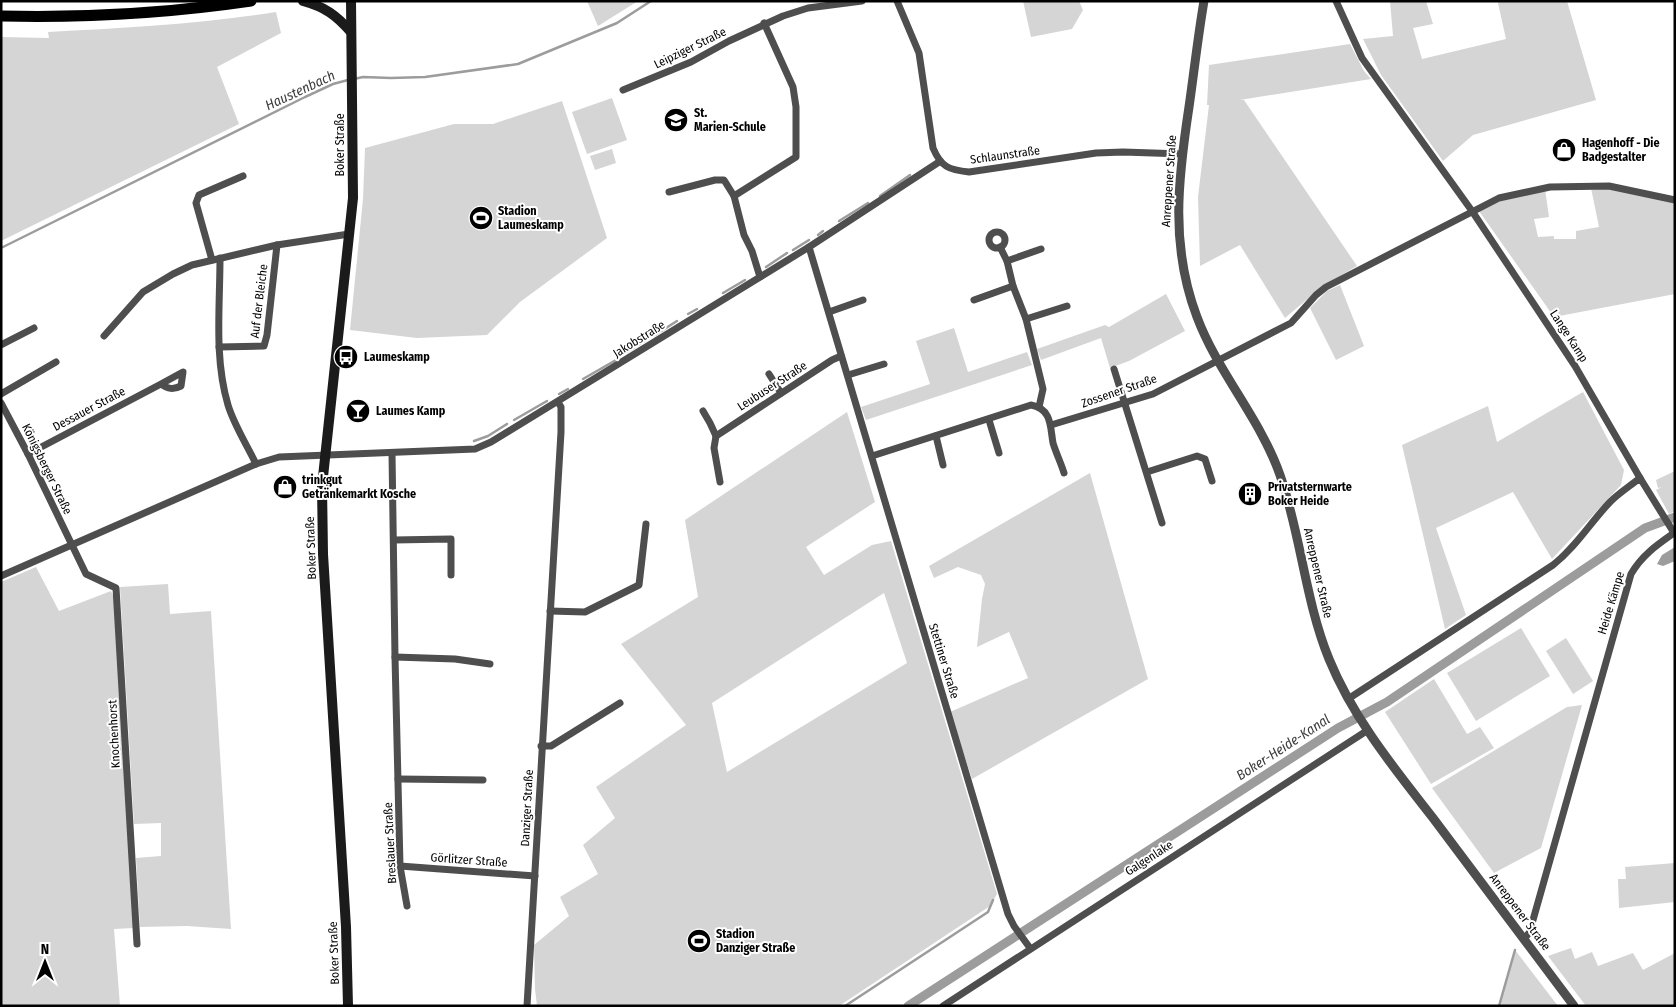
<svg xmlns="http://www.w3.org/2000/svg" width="1676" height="1007" viewBox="0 0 1676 1007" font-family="'Fira Sans Condensed',sans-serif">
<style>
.green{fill:#d5d5d5;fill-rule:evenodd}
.water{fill:#9c9c9c}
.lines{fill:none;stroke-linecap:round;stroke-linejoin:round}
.stream{stroke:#9c9c9c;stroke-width:2.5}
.canal{stroke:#9c9c9c;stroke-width:9}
.minor{stroke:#4e4e4e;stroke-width:7}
.tertiary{stroke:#4e4e4e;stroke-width:9}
.secondary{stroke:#1b1b1b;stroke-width:10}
.primary{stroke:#000;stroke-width:11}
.labels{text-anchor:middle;stroke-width:4;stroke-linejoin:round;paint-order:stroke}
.street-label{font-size:12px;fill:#000;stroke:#fff}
.poi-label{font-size:12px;font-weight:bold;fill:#000;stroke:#fff;text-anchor:start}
.water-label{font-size:14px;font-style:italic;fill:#3d3d3d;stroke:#fff}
</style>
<rect width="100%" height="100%" fill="#fff"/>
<g class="green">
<path d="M587 1H638L598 26Z"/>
<path d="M1023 1H1079L1083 10 1072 29 1031 37Z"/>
<path d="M1390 1H1426L1433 24 1413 28 1422 59 1506 39 1498 3 1500 1H1567L1596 100 1473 135 1443 161 1381 75 1363 39 1393 36Z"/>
<path d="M276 12 281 33 217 67 239 124 1 241V37L49 38 48 32C124 28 201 24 276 12Z"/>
<path d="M1350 44 1364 71 1371 79 1240 100H1244L1357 266 1324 285 1285 318 1240 245 1200 266 1198 197 1209 105H1207L1209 65Z"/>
<path d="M612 98 627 140 587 154 572 112Z"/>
<path d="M562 101 607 238 520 302 487 335 417 338 350 330 363 199 365 148 454 124H493Z"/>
<path d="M612 149 616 163 595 170 590 156Z"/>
<path d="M1591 188H1609L1675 202V294L1554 317 1479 211 1499 200 1545 189 1549 217 1534 219 1538 237 1554 236V239H1576V231L1599 227Z"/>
<path d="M1340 285 1364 346 1336 360 1310 308 1327 291Z"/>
<path d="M1166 294 1185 331 1129 361 1110 368 1101 338 1041 360 1037 349 1105 325 1109 327Z"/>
<path d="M954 328 968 372 1027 352 1032 365 866 420 861 407 930 384 916 341Z"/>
<path d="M1583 392 1624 470 1621 485 1552 559 1513 492 1436 528 1466 615 1445 629 1402 445 1488 406 1497 442Z"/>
<path d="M847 412 875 502 806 547 824 575 872 545 891 541 997 894 990 906 839 1006H537L535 989 534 945 569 916 560 897 598 874 583 845 615 818 596 787 686 725 621 644 698 597 685 520ZM884 593 907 663 727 772 712 703Z"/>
<path d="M1675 471V511L1669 514 1656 490 1662 487 1658 488 1656 480Z"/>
<path d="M1090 473 1148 679 972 779 950 712 1028 678 1009 632 977 647 982 599 985 584 981 575 958 567 934 578 929 566Z"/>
<path d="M36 567 59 611 111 591 114 598 134 928 114 929 120 1006H1V582Z"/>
<path d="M168 584 170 614 211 611 231 929 187 926 140 927 136 858 161 856V823L134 824 120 587Z"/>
<path d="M1521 628 1550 676 1476 721 1447 673Z"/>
<path d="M1566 638 1593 681 1573 694 1546 651Z"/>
<path d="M1434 679 1467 734 1480 727 1494 748 1431 784 1385 712Z"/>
<path d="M1582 705 1541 848 1494 873 1432 788 1567 707Z"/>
<path d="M1675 863V902L1619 908 1618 879H1626L1625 867Z"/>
<path d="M1571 948 1575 959 1592 952 1598 966 1633 953 1643 970 1675 953V1006H1586L1548 956Z"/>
<path d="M1515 950 1558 1006H1499Z"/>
</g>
<path class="water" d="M1675 547V561L1663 566 1657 564 1662 555Z"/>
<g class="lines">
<g class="stream">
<path d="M354 79 363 77 391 78 425 77 518 64 617 23 651 1"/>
<path d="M880 196 910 175"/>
<path d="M839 221 868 203"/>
<path d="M818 235 823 231"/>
<path d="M1 248 305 97 333 84 348 80"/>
<path d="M793 250 809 240"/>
<path d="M766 267 787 253"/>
<path d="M723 293 745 280"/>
<path d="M688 314 697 309"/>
<path d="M655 335 677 321"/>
<path d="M627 352 646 340"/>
<path d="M583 379 616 360"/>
<path d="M559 394 568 389"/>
<path d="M514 420 547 401"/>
<path d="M474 441 488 436 507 424"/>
<path d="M845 1006 988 912 993 900"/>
<path d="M1499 1006 1515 950"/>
</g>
<path class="canal" d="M908 1006 1338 728 1387 702 1645 528 1675 517"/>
<g class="minor">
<path d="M897 1 919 53 933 148C941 167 949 170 969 172L1096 153 1123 152 1183 154"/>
<path d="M1336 1 1362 58 1472 211 1575 366 1640 478"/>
<path d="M623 90 691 62 729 41 783 16 808 8 862 1"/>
<path d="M669 192 715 180H724L734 196 744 235 752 251 760 277"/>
<path d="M734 196 796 157V107L793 87 764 23"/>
<circle cx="997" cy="240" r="8"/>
<path d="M809 247 1008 914 1014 926 1030 948"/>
<path d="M1000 247 1007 261 1013 286 1026 319 1043 389 1039 407"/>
<path d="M220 258C220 307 214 358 228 405 234 425 247 445 256 464"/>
<path d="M212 260 196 203 199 195 243 176"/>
<path d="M1007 261 1041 249"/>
<path d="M974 300 1013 286"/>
<path d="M829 312 863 300"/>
<path d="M1026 319 1067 306"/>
<path d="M104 336 143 292 173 274 192 265 277 245 349 234"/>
<path d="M1 345 34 328"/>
<path d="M219 347 264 346 267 335 277 245"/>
<path d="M1114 369 1162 523"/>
<path d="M769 374 781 393"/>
<path d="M848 375 884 364"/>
<path d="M1 394 56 362"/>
<path d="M1 403 28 454 86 574 116 588 137 944"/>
<path d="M703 411 710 423 716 436"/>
<path d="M989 420 999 453"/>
<path d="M1051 425 1153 394 1291 323 1316 295 1326 287 1499 198 1550 187 1609 186 1675 200"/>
<path d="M936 436 943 465"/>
<path d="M392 453 395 657 400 866 407 906"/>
<path d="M28 454 161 384C168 389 173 390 181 386L183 372 161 384"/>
<path d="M872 456 1031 405C1052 409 1050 426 1053 443 1056 453 1061 463 1064 473"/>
<path d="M1147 472 1197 456 1205 459 1212 481"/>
<path d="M720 482 714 448 716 436 832 360 841 356"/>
<path d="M394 540 451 539V575"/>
<path d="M1 576 256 464 279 457 475 449 491 442 809 247 939 162"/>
<path d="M550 611 585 612 639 585 646 524"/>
<path d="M395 657 455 659 490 664"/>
<path d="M1348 699 1553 565C1576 547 1590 523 1610 502 1619 493 1630 486 1640 478L1674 533C1657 545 1642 555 1631 574L1533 920 1529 933 1524 939"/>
<path d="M541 746H551L620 703"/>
<path d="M398 779 483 780"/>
<path d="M400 866 535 876"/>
<path d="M527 1006 561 432V407L558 402"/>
<path d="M943 1006 1368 730"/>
</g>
<path class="tertiary" d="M1204 1C1198 36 1194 72 1189 107 1178 179 1170 246 1197 317 1218 373 1260 418 1280 475 1301 535 1305 600 1329 659 1353 718 1394 768 1433 818 1480 881 1527 943 1574 1006"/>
<g class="secondary">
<path d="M303 1C325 7 336 15 351 32"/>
<path d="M348 1006 346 927 323 554 322 486 353 198 351 1"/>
</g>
<path class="primary" d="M1 16C84 18 169 13 251 1"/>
</g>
<defs>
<g id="school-disc" transform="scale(1.25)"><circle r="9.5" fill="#000" stroke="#fff"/><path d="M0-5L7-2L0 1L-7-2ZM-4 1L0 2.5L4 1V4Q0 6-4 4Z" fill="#fff"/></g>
<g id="shop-disc" transform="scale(1.25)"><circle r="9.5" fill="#000" stroke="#fff"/><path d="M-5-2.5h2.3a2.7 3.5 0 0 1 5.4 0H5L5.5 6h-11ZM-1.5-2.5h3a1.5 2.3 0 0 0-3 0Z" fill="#fff"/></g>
<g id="stadium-disc" transform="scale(1.25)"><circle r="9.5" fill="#000" stroke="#fff"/><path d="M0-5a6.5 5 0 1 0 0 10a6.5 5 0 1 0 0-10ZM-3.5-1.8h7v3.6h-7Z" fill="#fff"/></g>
<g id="bus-disc" transform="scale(1.25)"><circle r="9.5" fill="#000" stroke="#fff"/><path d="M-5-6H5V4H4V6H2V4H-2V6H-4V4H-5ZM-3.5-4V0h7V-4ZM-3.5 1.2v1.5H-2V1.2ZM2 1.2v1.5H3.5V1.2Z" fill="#fff"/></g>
<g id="bar-disc" transform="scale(1.25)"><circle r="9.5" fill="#000" stroke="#fff"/><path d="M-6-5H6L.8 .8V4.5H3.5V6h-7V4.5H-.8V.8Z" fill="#fff"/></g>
<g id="building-disc" transform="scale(1.25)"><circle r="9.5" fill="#000" stroke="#fff"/><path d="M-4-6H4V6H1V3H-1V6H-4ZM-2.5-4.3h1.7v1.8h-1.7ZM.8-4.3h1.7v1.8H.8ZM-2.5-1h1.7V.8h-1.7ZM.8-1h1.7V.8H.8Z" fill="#fff"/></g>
</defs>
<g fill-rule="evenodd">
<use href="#school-disc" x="676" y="120"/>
<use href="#shop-disc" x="1564" y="150"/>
<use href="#stadium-disc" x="481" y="218"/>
<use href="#bus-disc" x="346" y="357"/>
<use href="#bar-disc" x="358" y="411"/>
<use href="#shop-disc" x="285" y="487"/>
<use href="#building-disc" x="1250" y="494"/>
<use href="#stadium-disc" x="699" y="941"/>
</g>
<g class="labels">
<g class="street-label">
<text transform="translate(690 48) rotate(-26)" y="4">Leipziger Straße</text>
<text transform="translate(340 145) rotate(-90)" y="4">Boker Straße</text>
<text transform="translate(1005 155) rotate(-8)" y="4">Schlaunstraße</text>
<text transform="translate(1169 181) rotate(-86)" y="4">Anreppener Straße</text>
<text transform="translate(259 301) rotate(-83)" y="4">Auf der Bleiche</text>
<text transform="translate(1569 336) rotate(57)" y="4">Lange Kamp</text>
<text transform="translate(639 339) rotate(-32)" y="4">Jakobstraße</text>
<text transform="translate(772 386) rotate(-33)" y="4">Leubuser Straße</text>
<text transform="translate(1119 391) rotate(-19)" y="4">Zossener Straße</text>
<text transform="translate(89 409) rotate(-28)" y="4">Dessauer Straße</text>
<text transform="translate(47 469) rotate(64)" y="4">Königsberger Straße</text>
<text transform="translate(311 548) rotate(-92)" y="4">Boker Straße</text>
<text transform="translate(1318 573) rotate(77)" y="4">Anreppener Straße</text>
<text transform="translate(1611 603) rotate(-73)" y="4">Heide Kämpe</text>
<text transform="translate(944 661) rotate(73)" y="4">Stettiner Straße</text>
<text transform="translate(114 734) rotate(-93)" y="4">Knochenhorst</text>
<text transform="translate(527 808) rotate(-87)" y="4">Danziger Straße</text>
<text transform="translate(390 843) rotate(-93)" y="4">Breslauer Straße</text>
<text transform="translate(1149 858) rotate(-33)" y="4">Galgenlake</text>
<text transform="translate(469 860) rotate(4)" y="4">Görlitzer Straße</text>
<text transform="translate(1520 912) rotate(53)" y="4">Anreppener Straße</text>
<text transform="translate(334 953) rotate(-92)" y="4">Boker Straße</text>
</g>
<g class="poi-label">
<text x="694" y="117">St.<tspan x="694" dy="14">Marien-Schule</tspan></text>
<text x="1582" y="147">Hagenhoff - Die<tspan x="1582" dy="14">Badgestalter</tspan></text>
<text x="498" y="215">Stadion<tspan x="498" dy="14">Laumeskamp</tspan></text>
<text x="364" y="361">Laumeskamp</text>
<text x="376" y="415">Laumes Kamp</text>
<text x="302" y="484">trinkgut<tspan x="302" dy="14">Getränkemarkt Kosche</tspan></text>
<text x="1268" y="491">Privatsternwarte<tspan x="1268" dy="14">Boker Heide</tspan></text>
<text x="716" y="938">Stadion<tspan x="716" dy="14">Danziger Straße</tspan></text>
</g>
<g class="water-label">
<text transform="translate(300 90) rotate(-25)" y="5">Haustenbach</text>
<text transform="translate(1283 747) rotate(-33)" y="5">Boker-Heide-Kanal</text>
</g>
</g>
<rect width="1676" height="1007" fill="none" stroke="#000000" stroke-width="5"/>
<g transform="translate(45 962)" stroke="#ffffff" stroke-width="4" paint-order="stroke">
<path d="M0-4L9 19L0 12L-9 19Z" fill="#000000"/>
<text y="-8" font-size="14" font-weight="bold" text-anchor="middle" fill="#000000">N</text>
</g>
</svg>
